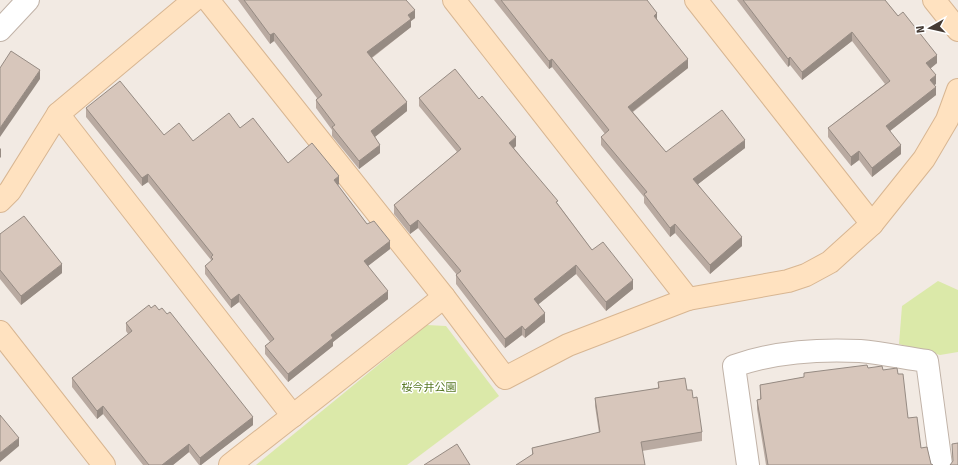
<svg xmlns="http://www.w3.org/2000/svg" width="958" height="465" viewBox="0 0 958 465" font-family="'Fira Sans','Noto Sans JP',sans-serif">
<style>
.green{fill:#dbe9a9}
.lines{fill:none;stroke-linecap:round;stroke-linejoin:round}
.street-casing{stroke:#c1b3a8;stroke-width:24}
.secondary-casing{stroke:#d8b692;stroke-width:24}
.street{stroke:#fff;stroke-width:22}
.secondary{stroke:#ffe2c0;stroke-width:22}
.wall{fill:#b9aaa1}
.shaded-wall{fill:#968b83}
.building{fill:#d7c6bb;stroke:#968b83}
.labels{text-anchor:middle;stroke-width:3;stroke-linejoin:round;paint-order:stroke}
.park-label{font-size:11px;fill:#577824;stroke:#fff}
</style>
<rect width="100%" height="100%" fill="#f2eae3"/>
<g class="green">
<path d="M938 281 958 290V352L940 355 899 344 902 306Z"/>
<path d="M427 325 446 326 499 396 407 465H256Z"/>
</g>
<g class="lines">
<g class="street-casing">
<g id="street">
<path d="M0 30 28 0"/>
<path d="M748 465 734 366C773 352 818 349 860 351 882 353 905 358 927 361L941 465"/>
</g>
</g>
<g class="secondary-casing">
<g id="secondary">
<path d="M194 0 58 114 293 416"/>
<path d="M208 0 444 297 505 378 568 345 688 299 788 281 806 275 830 262 872 224 924 159 947 120 958 90"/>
<path d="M454 0 688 299"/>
<path d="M696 0 872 224"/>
<path d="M934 0 958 30"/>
<path d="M0 201 10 191 58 114"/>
<path d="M0 332 104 465"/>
<path d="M230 465 444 297"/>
</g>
</g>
<use href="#street" class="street"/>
<use href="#secondary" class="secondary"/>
</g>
<g class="wall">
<path d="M238 0H406L415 18 411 21V27L372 58 407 111 375 137 380 153 359 169 332 136V130L316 108V100L317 98 274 41 270 44Z"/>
<path d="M494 0H647L657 19 688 68 633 112 666 152 745 148 698 184 742 246 710 274 675 233 670 237 644 203V197L601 145V137L605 134 552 67 549 69Z"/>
<path d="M737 0H885L937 63 930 69 936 84 934 85 936 95 890 131 901 154 872 177 859 160 851 166 828 137V128L885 84 852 41 802 80 790 65 788 67Z"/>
<path d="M419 98 516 146 514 148 558 204 592 250 633 289 606 311 576 274 538 304 545 322 525 338 522 335 505 348 456 284V275H457L418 228 410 234 394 214V205L457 152 419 106Z"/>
<path d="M86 108 164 135 193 141 240 128 288 163 339 184 338 185 367 224 390 249 368 266 388 299 333 342V346L288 382 265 354V346L270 342 239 302 231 308 205 274V266L211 261V260L148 182 142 186 86 117Z"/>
<path d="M0 234 62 273 21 305 0 279Z"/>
<path d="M151 308 253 425 201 465H199L189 452 173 465H143L103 414 97 419 72 387V378L128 334 126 331V323Z"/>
<path d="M868 368 883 370 898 374 908 418 921 448 931 464 933 465H766L757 409V400L760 399V385L804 377V373Z"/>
<path d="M658 382 687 390 693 398 702 432V441L642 451 532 455V448L599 433 595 406V398L658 389Z"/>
</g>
<g class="shaded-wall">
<path d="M415 10V18L411 21V27L367 61V52L408 15Z"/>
<path d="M657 13V22L654 16Z"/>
<path d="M852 32V41L802 80V72Z"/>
<path d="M274 33V41L270 44V35Z"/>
<path d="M937 55V63L926 72V63Z"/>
<path d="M790 57V65L788 67V59Z"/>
<path d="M552 59V67L549 69V61Z"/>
<path d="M688 59V68L628 115V107Z"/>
<path d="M40 70V79L0 137V128Z"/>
<path d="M936 75V84L930 88V80Z"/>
<path d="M936 87V95L886 134V126Z"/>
<path d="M407 102V111L371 140V131Z"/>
<path d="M516 137V146L509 152V143Z"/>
<path d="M745 140V148L693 188V179Z"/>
<path d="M380 145V153L359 169V161Z"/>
<path d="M901 145V154L872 177V168Z"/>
<path d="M1 148V157L0 158V149Z"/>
<path d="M859 151V160L851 166V157Z"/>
<path d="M148 174V182L142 186V178Z"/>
<path d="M339 176V184L334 188V180Z"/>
<path d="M418 220V228L410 234V226Z"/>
<path d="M675 224V233L670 237V228Z"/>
<path d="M742 237V246L710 274V265Z"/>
<path d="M390 241V249L364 269V261Z"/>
<path d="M62 264V273L21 305V296Z"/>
<path d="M576 265V274L534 308V299Z"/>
<path d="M633 280V289L606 311V302Z"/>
<path d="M388 291V299L333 342V346L288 382V374L331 335Z"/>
<path d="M239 294V302L231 308V300Z"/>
<path d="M545 313V322L525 338V330Z"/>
<path d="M522 326V335L505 348V339Z"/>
<path d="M103 406V414L97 419V411Z"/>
<path d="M253 417V425L201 465H200V458Z"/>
<path d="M19 438V446L0 462V453Z"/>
<path d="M189 444V452L173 465H162Z"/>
</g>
<g class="building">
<path d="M244 0H406L415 10 408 15 411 19 367 52 407 102 371 131 380 145 359 161 332 127 335 125 316 100 322 95 274 33 270 35Z"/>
<path d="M501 0H647L657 13 654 16 688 59 628 107 666 152 722 110 745 140 693 179 742 237 710 265 675 224 670 228 644 194 647 192 601 137 609 130 552 59 549 61Z"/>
<path d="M743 0H885L898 16 903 12 937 55 926 63 936 75 930 80 936 87 886 126 901 145 872 168 859 151 851 157 828 128 890 81 852 32 802 72 790 57 788 59Z"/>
<path d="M11 51 40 70 0 128V68Z"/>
<path d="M455 69 479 99 482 96 516 137 509 143 558 201 556 202 592 250 603 242 633 280 606 302 576 265 534 299 545 313 525 330 522 326 505 339 456 275 461 271 418 220 410 226 394 205 461 149 419 98Z"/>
<path d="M120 81 164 135 179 123 193 141 229 113 240 128 253 118 288 163 312 143 339 176 334 180 367 224 374 221 390 241 364 261 388 291 331 335 333 338 288 374 265 346 274 339 239 294 231 300 205 266 213 259 211 257 213 255 148 174 142 178 86 108Z"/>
<path d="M24 216 62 264 21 296 0 270V234Z"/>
<path d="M149 305 151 308 155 305 159 310 162 308 167 314 170 312 253 417 200 458 189 444 162 465H149L103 406 97 411 72 378 132 331 126 323Z"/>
<path d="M867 365 868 368 882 366 883 370 897 368 898 374H903L908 418 917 417 921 448 927 447 931 464 933 465H768L757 400 761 399 760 385 804 377V373Z"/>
<path d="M685 378 687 390H692L693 398 697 397 702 432 641 442 645 465H516L533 454 532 448 600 432 595 398 659 388 658 382Z"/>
<path d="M0 415 19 438 0 453Z"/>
<path d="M958 443V465H950L953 461 952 444Z"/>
<path d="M457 444 470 465H424Z"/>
</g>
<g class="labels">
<g class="park-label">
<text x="429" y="391">桜今井公園</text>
</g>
</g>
<g transform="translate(930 28) rotate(262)" stroke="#ffffff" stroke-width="3" paint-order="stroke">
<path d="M0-3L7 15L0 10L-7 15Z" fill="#443a33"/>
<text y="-6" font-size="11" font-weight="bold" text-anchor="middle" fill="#443a33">N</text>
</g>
</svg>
